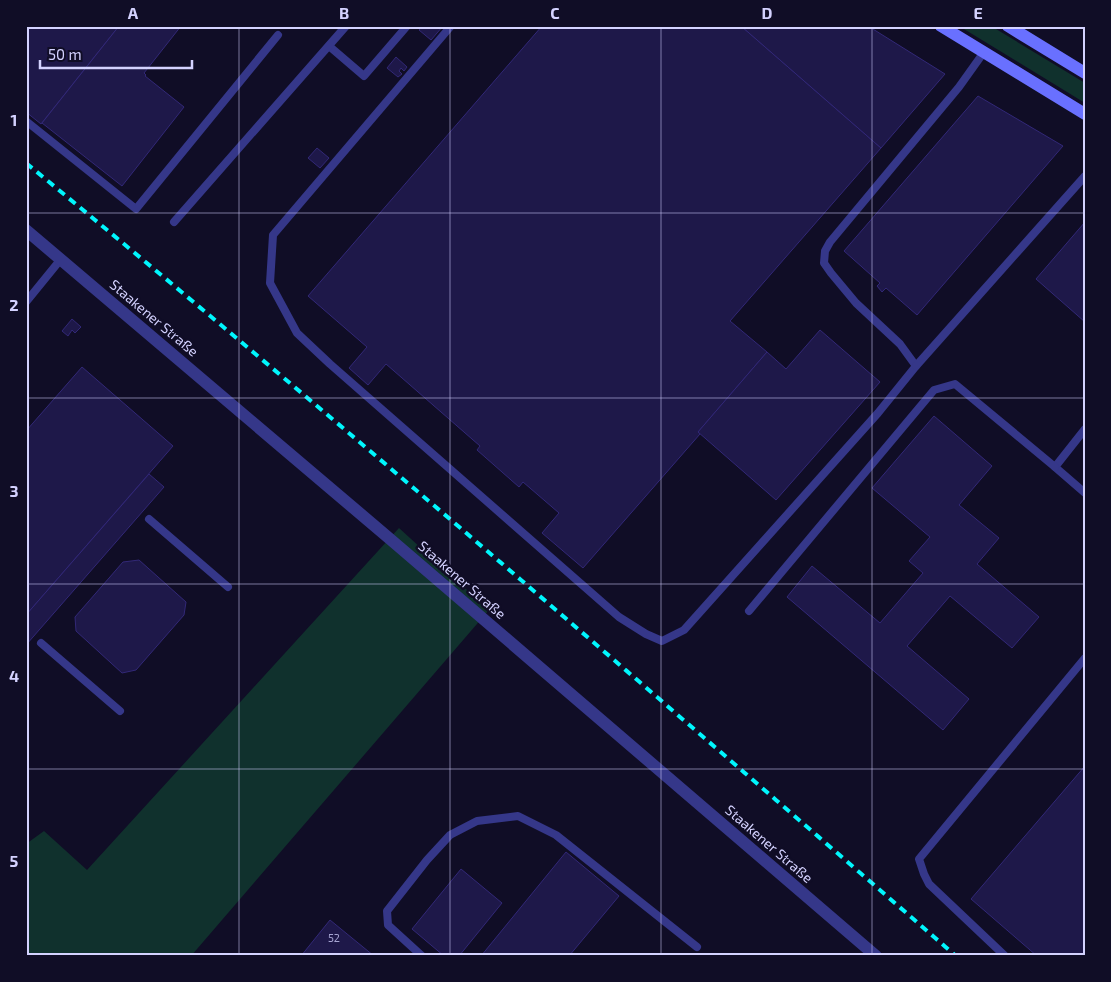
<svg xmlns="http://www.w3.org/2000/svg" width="1111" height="982" viewBox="0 0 1111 982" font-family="'Exo 2',sans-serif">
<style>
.green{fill:#10312d}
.building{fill:#1e1849;stroke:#322877}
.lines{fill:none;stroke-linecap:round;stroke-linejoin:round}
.service{stroke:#353789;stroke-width:8}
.minor{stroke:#353789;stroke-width:12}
.secondary{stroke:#6970ff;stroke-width:12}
.rail{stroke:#00f6fd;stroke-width:4;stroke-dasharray:8 6;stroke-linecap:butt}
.grid{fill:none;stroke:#d4d2ff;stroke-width:1;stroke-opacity:0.55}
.labels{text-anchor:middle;stroke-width:5;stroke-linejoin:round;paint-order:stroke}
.number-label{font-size:11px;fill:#a6a4d2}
.street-label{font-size:14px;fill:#d4d2ff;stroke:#100d26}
.neatline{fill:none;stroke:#d4d2ff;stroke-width:2}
.grid-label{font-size:16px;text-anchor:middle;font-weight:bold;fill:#d4d2ff}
</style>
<rect width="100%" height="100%" fill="#100d26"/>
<g class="green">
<path d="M959 26H991L1085 83V103Z"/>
<path d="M399 528 489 610 191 956H26V844L44 831 87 870Z"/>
</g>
<g class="building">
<path d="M26 26H119L41 124 26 112Z"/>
<path d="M119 26H181L144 73 146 75 145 76 184 107 122 186 42 123Z"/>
<path d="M423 26H443L431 40 419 30Z"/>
<path d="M542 26H741L881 148 730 321 767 352 698 432 700 434 583 568 542 533 559 513 523 482 519 487 477 450 480 446 386 364 368 385 349 368 367 347 308 296Z"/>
<path d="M741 26H868L945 74 881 148Z"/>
<path d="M396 57 407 67 404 71 401 68 399 71 402 74 398 77 387 68Z"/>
<path d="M978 96 1063 146 917 315 886 288 882 292 877 286 880 283 844 251Z"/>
<path d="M317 148 329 158 320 168 308 158Z"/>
<path d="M1085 222V322L1036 279Z"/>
<path d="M72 319 81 327 75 333 72 330 68 336 62 331Z"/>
<path d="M820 330 880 382 776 500 698 432 767 352 786 369Z"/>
<path d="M82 367 173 446 26 615V431Z"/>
<path d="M934 416 992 466 959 505 999 538 977 564 1039 617 1012 648 950 596 907 646 969 699 943 730 787 597 812 566 880 623 923 573 909 561 930 537 872 488Z"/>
<path d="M149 474 164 487 26 645V615Z"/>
<path d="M139 560 186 602 184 615 136 670 122 673 76 631 75 617 123 562Z"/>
<path d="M1085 766V956H1037L971 899Z"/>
<path d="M566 852 619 896 569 956H481Z"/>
<path d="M461 869 502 903 459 956H444L412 929Z"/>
<path d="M330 920 374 956H301Z"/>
</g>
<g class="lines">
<g class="service">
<path d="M451 26 273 235 270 283 297 333 330 364 619 617 646 634 662 641 684 630 878 413 916 366 900 344 856 303 831 273 824 263 825 251 830 242 959 87 984 52"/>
<path d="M329 46 364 76 407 26"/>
<path d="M26 121 136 209 278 35"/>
<path d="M174 222 346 26"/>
<path d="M26 302 61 259"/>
<path d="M916 366 1085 176"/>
<path d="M1085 429 1055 467 1085 493"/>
<path d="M149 519 228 587"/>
<path d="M749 611 934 390 955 384 1055 467"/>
<path d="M41 643 120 711"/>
<path d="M422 956 388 925 387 911 427 860 450 835 477 821 518 816 556 835 697 947"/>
<path d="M1005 956 929 884 924 874 919 859 1085 658"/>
</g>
<path class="minor" d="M26 230 390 539 876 956"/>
<g class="secondary">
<path d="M941 26 1085 114"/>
<path d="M1008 26 1085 73"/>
</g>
<path class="rail" d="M26 163C341 422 648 689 956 956"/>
</g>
<path class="grid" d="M239 26V956M450 26V956M661 26V956M872 26V956M26 213H1085M26 398H1085M26 584H1085M26 769H1085"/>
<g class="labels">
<g class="number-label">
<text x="334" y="942">52</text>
</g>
<g class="street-label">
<text transform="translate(154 318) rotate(40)" y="5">Staakener Straße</text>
<text transform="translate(462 580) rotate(41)" y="5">Staakener Straße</text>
<text transform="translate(769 844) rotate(41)" y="5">Staakener Straße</text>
</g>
</g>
<rect width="1111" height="982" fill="none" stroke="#100d26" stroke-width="55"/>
<path d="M40 60v8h152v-8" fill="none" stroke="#d4d2ff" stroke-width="2.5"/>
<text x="48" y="60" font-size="15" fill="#d4d2ff" stroke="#100d26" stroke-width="4" paint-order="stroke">50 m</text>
<rect x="28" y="28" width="1056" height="926" class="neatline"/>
<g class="grid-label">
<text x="133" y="19">A</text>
<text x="344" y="19">B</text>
<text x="555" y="19">C</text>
<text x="767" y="19">D</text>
<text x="978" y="19">E</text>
<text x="14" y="126">1</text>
<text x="14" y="311">2</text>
<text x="14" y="497">3</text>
<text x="14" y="682">4</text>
<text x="14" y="867">5</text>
</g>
</svg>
